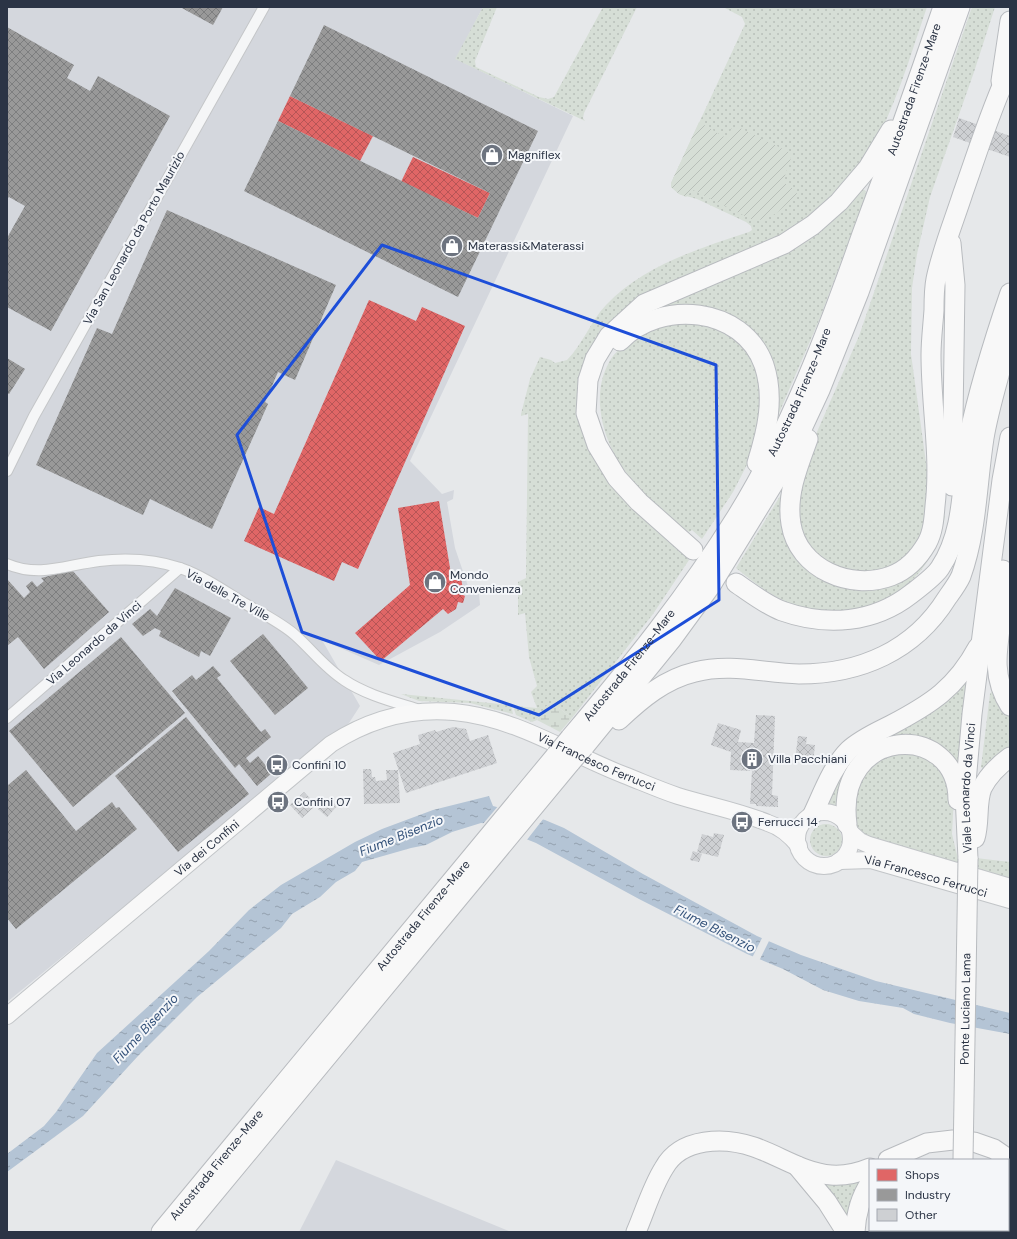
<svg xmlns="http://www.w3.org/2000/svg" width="1017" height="1239" viewBox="0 0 1017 1239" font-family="'DM Sans',sans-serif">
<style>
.built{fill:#d4d7dd}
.grass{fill:url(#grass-dots)}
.wetland{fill:url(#wetland-marsh)}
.garden{fill:url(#garden-furrows)}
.water{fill:url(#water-ripples)}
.pier{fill:#e6e8ea}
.shops{fill:url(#shops-cross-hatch)}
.industry{fill:url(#industry-cross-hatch)}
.building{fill:url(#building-cross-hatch)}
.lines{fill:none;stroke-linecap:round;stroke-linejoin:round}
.street-casing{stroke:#c4c6c8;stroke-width:12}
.primary-casing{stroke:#c2c5c8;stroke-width:18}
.highway-casing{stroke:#b8bbbf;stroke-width:21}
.street{stroke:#f5f6f7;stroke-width:10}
.primary{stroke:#f8f8f8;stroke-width:16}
.highway{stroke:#f8f8f8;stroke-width:19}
.highway-bridge-casing{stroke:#b8bbbf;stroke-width:21;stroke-linecap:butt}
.highway-bridge{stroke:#f8f8f8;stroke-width:19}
.marked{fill:none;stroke:#1d4ed8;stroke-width:3;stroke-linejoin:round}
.labels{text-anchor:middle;stroke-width:4;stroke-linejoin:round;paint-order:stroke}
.street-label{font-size:12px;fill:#2b3445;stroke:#f4f6f9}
.poi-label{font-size:12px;fill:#2b3445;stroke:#f4f6f9;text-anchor:start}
.water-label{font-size:13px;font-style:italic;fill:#34527a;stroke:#f4f6f9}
</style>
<defs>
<pattern id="grass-dots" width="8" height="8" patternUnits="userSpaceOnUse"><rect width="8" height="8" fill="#d6ded6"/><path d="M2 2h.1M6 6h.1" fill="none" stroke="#b8bfb9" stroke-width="1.8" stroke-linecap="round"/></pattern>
<pattern id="wetland-marsh" width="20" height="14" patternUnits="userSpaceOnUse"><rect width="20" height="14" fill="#d6ded6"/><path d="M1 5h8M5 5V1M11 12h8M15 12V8" fill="none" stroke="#b8bfb9"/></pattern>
<pattern id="garden-furrows" width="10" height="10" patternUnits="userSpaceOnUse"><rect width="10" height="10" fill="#d6ded6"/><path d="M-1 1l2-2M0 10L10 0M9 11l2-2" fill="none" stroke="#b8bfb9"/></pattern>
<pattern id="water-ripples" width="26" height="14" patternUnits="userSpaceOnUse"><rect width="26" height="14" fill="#b4c4d5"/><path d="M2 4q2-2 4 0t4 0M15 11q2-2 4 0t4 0" fill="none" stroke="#93a0af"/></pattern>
<pattern id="shops-cross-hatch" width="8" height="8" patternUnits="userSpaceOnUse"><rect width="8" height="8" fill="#e06666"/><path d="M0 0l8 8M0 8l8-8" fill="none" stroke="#b65556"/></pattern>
<pattern id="industry-cross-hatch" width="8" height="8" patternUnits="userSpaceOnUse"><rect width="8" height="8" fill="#999"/><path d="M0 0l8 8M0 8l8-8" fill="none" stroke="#7d7e7f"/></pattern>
<pattern id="building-cross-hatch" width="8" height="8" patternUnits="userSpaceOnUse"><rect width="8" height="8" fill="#ced0d3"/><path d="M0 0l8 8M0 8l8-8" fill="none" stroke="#b1b3b6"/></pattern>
</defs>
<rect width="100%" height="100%" fill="#e6e8ea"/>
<g class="built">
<path d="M7 7H483L456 59 573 116 410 461 442 494 454 490 453 499 447 502 455 548 470 592 479 594 480 605 440 632 379 665 322 640 360 706 349 723 7 1002Z"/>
<path d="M336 1160 511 1232H299Z"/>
</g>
<g class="grass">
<path d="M483 7H497L475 61 476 67 539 97 548 99 554 97 603 7H637L584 113 583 118 585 121 455 59Z"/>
<path d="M723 7H927C910 57 895 108 869 155L809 221 611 326 582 423 689 560 653 614 572 718 559 708 541 711 537 720 532 722 516 715 514 709 515 706 537 708 531 692 537 686 529 657 525 613 518 615V582L526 578 528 414 521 416V414L530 379 540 357 551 360 555 363 567 360C583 344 590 322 606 305 644 265 698 249 749 232L752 230 751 226 746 222 697 199 679 194 671 187V183L745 24 742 17Z"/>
<path d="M972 7H995L974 72 930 197 917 254 912 288 911 354 928 477 925 534 895 569 849 575 810 550 795 512 813 441 859 336Z"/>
<path d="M861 188 866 191 865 198 820 318 776 420 775 406 739 324 629 322Z"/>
<path d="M708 322 748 348 764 392 753 453 733 492 702 539 692 530 689 532C647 501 604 461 600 405 599 387 603 370 613 356 620 348 643 327 653 325 669 321 692 323 708 322Z"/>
<path d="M785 488 797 553 885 583 941 515 945 516C932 591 859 630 787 602 768 594 752 581 736 568Z"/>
<path d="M968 677 963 769 888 740 841 807 821 805 843 765Z"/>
<path d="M993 690 1010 715V750L984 770 981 767 990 694Z"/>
<path d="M401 694 511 705 513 714 470 703 419 701Z"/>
<path d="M894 750 933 758 954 795 952 834 958 859 976 858 1010 862V883L860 836 855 828 858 775Z"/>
<circle cx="826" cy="840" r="16"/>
<path d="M813 1176 864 1177 849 1222Z"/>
</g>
<path class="wetland" d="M546 706 559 708 572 718 560 732 537 720Z"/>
<path class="garden" d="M699 122 726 138 732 128H740L789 152 791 158 783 181 784 183 794 189 797 194C784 206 772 222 753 220L693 190 686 197 679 194 671 187V183Z"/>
<path class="water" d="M489 796 493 806 545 820 564 828 643 874 757 936 801 955 876 981 1010 1013V1034L950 1023 914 1014 903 1008 859 1001 823 990 783 969 747 954 639 899 536 843 489 824 481 823 452 832 426 845 411 848 362 862 355 871 336 882 320 897 292 914 281 928 197 997 138 1056 83 1116 7 1172V1154L44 1126 56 1112 97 1053 209 951 249 910 281 885 355 842 382 829 433 810Z"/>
<g class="pier">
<path d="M499 805 544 818 526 841 501 829 482 825Z"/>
<path d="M763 936 770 939 759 961 752 958Z"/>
</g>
<g class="shops">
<path d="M290 96 373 136 360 161 278 121Z"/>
<path d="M413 157 490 193 478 218 401 182Z"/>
<path d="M369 300 416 321 422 307 465 326 358 569 342 562 334 581 244 541 259 507 274 514Z"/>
<path d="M439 501 452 580 461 578 463 589 461 594 465 596 463 603 458 602 456 609 448 614 443 609 381 661 355 633 410 585 398 508Z"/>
</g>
<g class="industry">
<path d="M180 7H223L213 25Z"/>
<path d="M324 25 538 131 458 297 244 191 278 121 478 218 490 193 290 96Z"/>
<path d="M7 27 74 65 67 78 90 91 98 76 170 116 51 331 7 307V238L25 206 9 197 7 199Z"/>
<path d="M167 210 336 285 295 380 278 372 265 402 268 404 212 529 150 499 143 515 36 465 97 328 112 334Z"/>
<path d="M7 358 25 369 9 394 7 393Z"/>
<path d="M72 570 109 612 44 669 18 637 7 646V579L24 598 30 592 26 586 32 581 37 587 44 581 41 578Z"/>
<path d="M175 588 231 618 210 656 201 651 199 657 159 636 161 631 155 628 143 636 132 624 150 609 157 616Z"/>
<path d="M263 634 308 688 275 715 230 661Z"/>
<path d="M121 637 185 713 73 807 9 731Z"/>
<path d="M213 666 221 675 217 678 261 732 265 729 271 737 246 758 250 763 258 756 272 773 257 786 239 764 235 768 172 691 192 675 196 680Z"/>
<path d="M186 717 249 794 178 852 115 776Z"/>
<path d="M26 770 76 831 112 802 116 808 119 807 137 829 16 929 7 918V786Z"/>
</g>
<g class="building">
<path d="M959 118 1010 136V157L953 137Z"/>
<path d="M756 715 775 716 772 795 778 796V807L756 806V804H750L752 771 730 770 731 752 711 745 718 723 741 730 738 742 754 743Z"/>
<path d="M453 727 466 729 470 741 488 735 497 763 406 793 393 753 420 744 418 735 435 730 436 732Z"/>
<path d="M798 736 807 737 806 744 815 745 813 763 795 761Z"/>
<path d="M363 769H371L372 777H375L376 781 387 780 386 770H398L400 803 364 804Z"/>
<path d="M304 792 316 805 302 818 290 805Z"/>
<path d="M329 798 337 806 327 817 318 809Z"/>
<path d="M714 833 724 835 718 857 697 852 702 834 713 837Z"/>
<path d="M693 851 702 854 699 862 690 860Z"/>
</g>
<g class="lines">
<g class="street-casing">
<g id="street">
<path d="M7 471 34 416 264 7"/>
<path d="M7 564C40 578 66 565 99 561 126 558 154 559 180 568 203 576 223 590 244 603 261 613 280 622 295 635 312 650 325 668 344 680 366 695 395 702 420 710"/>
<path d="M7 718 180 568"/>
</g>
</g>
<g class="primary-casing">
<g id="primary">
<circle cx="824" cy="839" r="27"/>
<path d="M851 833 860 841 869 845 1010 887"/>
<path id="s1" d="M839 861 871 860 1010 900"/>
<path id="s2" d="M7 1016 331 744C368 720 410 708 454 712 517 718 567 753 624 775 642 782 660 790 678 796 707 805 739 811 768 823 781 827 790 835 799 846"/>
</g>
</g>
<g class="highway-casing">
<g id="highway">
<path d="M1001 81 1010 21"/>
<path d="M951 243 955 285 952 486"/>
<path d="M620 341C660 299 743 306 764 365 775 398 767 431 757 463"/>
<path d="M808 439C798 466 786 495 791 524 798 569 851 591 891 576 907 570 919 557 927 543 933 532 934 519 935 506 941 456 931 406 931 355 931 340 933 325 934 310 934 300 934 289 936 279 942 250 954 221 963 193 978 151 991 108 1010 68"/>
<path d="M693 550 639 502 617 478 597 445 586 413 588 380 595 359 609 336 644 304 784 244 813 225 839 202 868 168 891 130"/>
<path d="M1003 570C1003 579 1004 588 1004 598 1001 637 987 670 1010 706"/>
<path d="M736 583C751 593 766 605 782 611 827 627 874 623 911 594 920 587 934 577 940 568 966 529 961 479 969 436 979 387 994 340 1010 293"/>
<path d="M619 720C641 699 665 679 695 672 730 663 764 673 799 674 860 674 914 651 947 598 952 591 958 583 961 576 977 532 977 483 984 438 990 402 1003 366 1010 331"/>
<path id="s3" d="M570 738C630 667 688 595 737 516 791 428 828 331 862 234 890 159 917 83 943 7"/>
<path d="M584 747 672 639 710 587 777 478 800 433 820 390 859 292 960 7"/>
<path d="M813 814C823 793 832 767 849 750 861 739 877 732 891 725 931 704 956 688 978 647"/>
<path d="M847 824C834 725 958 720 958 800"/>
<path d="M975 838C980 822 976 803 982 788 988 776 999 765 1010 757"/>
<path id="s4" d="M968 859 965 794 972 714 1002 480 1010 437"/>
<path d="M974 1142 994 1149 1010 1160"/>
<path d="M888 1160 927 1143 953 1140"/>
<path d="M797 1166 827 1202 846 1232"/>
<path id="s5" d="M161 1232 556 755"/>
<path d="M182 1232 571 762"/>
<path d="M636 1232C645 1211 652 1187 664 1168 681 1137 725 1137 754 1147 780 1156 804 1173 831 1175 845 1176 858 1173 870 1168"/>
<path d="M855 1232C856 1214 860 1198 870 1183"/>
<path d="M962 1232V1230"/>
</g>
</g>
<use href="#street" class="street"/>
<use href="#primary" class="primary"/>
<use href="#highway" class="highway"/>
<g class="highway-bridge-casing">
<g id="highway-bridge">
<path d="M556 755 570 738"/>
<path d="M571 762 584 747"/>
<path id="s6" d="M963 1160 968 859"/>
</g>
</g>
<use href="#highway-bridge" class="highway-bridge"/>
</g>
<path class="marked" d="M382 245 716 365 719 600 539 715 302 632 237 435Z"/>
<defs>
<g id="shop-disc" transform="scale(1.15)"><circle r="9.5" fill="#6c737f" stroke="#f4f6f9"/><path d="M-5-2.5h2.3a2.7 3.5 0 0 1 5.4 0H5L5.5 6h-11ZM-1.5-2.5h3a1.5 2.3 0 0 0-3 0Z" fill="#fff"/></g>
<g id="building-disc" transform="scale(1.15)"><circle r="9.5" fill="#6c737f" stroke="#f4f6f9"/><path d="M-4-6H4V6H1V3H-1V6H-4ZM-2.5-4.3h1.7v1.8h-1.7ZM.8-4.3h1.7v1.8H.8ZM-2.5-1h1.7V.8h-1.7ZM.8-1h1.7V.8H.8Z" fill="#fff"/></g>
<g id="bus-disc" transform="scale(1.15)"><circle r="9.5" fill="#6c737f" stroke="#f4f6f9"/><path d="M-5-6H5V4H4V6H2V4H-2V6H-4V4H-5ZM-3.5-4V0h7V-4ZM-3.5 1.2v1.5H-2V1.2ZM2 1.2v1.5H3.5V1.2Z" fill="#fff"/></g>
</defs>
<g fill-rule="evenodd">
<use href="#shop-disc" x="492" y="155"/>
<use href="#shop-disc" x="452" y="246"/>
<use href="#shop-disc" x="435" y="582"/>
<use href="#building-disc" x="752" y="759"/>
<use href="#bus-disc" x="277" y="765"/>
<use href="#bus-disc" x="278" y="802"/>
<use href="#bus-disc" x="742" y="822"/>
</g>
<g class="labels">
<g class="street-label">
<text dy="4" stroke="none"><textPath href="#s3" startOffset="741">Autostrada Firenze-Mare</textPath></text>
<text transform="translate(134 238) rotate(-61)" y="4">Via San Leonardo da Porto Maurizio</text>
<text dy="4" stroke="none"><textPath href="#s3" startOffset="417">Autostrada Firenze-Mare</textPath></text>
<text transform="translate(228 595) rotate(29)" y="4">Via delle Tre Ville</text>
<text transform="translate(94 643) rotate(-41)" y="4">Via Leonardo da Vinci</text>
<text dy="4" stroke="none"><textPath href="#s3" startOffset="94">Autostrada Firenze-Mare</textPath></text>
<text dy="4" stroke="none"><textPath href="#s2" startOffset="704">Via Francesco Ferrucci</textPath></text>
<text dy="4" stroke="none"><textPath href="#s4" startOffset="71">Viale Leonardo da Vinci</textPath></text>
<text dy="4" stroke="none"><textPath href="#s2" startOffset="261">Via dei Confini</textPath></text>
<text dy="4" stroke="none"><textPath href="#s1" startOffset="89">Via Francesco Ferrucci</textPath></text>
<text dy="4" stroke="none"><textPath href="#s5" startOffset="411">Autostrada Firenze-Mare</textPath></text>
<text dy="4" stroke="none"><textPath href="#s6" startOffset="151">Ponte Luciano Lama</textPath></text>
<text dy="4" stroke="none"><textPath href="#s5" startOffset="87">Autostrada Firenze-Mare</textPath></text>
</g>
<g class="poi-label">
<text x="508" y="159">Magniflex</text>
<text x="468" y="250">Materassi&amp;Materassi</text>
<text x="450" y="579">Mondo<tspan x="450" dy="14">Convenienza</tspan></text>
<text x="768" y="763">Villa Pacchiani</text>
<text x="292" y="769">Confini 10</text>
<text x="294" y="806">Confini 07</text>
<text x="758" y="826">Ferrucci 14</text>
</g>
<g class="water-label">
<text transform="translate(401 835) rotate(-22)" y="5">Fiume Bisenzio</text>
<text transform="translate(715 928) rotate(27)" y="5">Fiume Bisenzio</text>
<text transform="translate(145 1028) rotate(-47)" y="5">Fiume Bisenzio</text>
</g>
</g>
<rect width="1017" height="1239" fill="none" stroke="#2b3445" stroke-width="16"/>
<rect x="869" y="1159" width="140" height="72" fill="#f4f6f9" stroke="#a4a8b1"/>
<rect x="877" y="1169" width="20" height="12" fill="#e06666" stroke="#a4a8b1"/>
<text x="905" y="1179" font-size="12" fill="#2b3445">Shops</text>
<rect x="877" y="1189" width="20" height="12" fill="#999999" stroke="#a4a8b1"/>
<text x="905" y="1199" font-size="12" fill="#2b3445">Industry</text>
<rect x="877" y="1209" width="20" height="12" fill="#ced0d3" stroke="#a4a8b1"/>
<text x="905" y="1219" font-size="12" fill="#2b3445">Other</text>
</svg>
